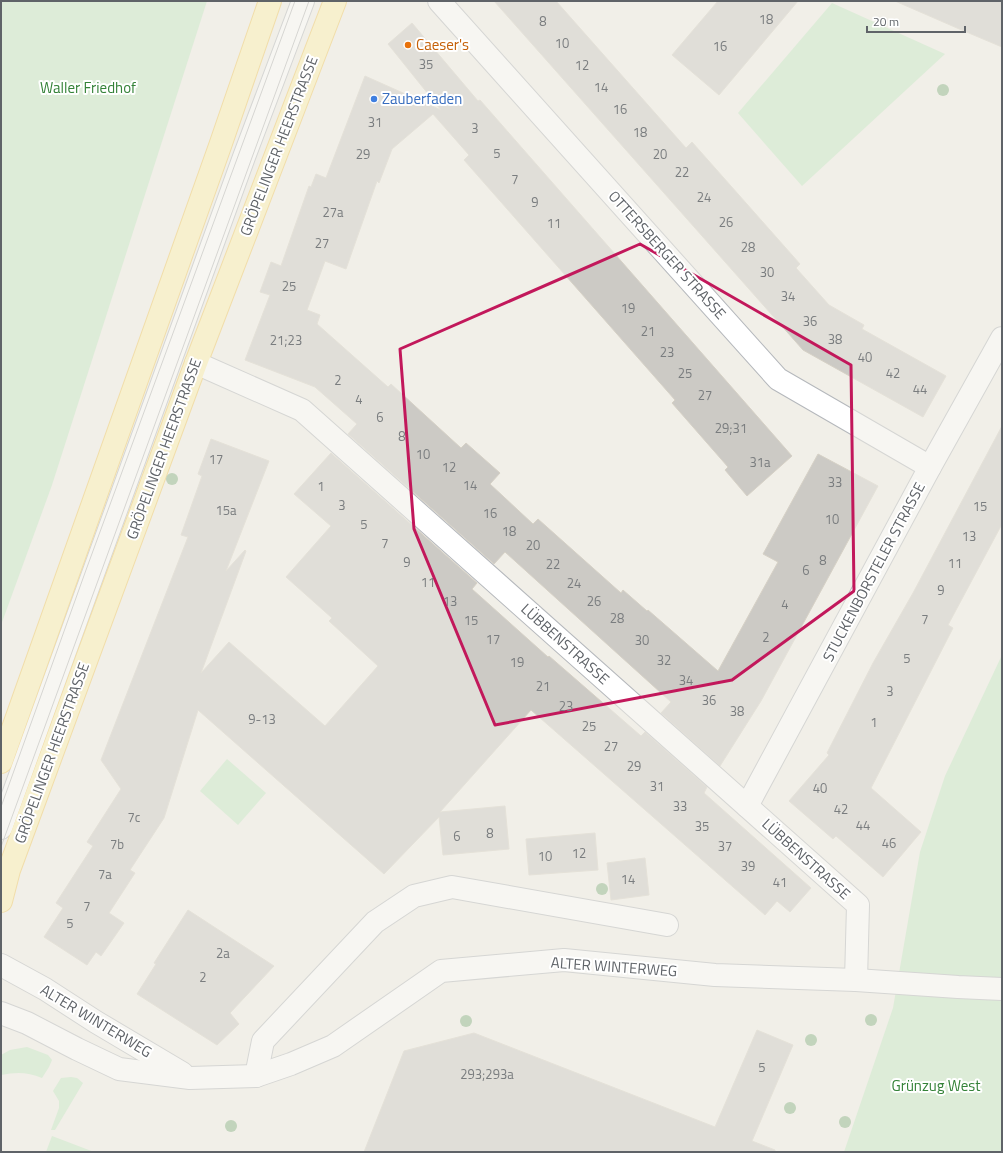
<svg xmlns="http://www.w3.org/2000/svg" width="1003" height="1153" viewBox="0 0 1003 1153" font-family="'Titillium Web',sans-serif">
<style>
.green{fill:#c5e8c5}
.building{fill:#cccac5;stroke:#d6d1c6}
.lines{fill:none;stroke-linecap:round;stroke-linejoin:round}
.minor-casing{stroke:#b5b8bc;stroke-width:24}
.major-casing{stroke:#f2c960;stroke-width:24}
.minor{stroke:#fff;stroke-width:22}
.major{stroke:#fff2af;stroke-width:22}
.tram{stroke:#b6b7b8;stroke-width:1}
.tree{fill:#89b387}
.marked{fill:none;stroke:#c2185b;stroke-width:3;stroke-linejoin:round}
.food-dot{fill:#e8710a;stroke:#fff;stroke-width:1.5}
.shop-dot{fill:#3f7fe0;stroke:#fff;stroke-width:1.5}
.labels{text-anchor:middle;stroke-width:4;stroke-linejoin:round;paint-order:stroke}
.number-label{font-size:13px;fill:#7a7d7f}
.food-label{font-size:15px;fill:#c56008;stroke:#fff;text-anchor:start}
.park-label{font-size:15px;fill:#348238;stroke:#fff}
.shop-label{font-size:15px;fill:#366cbe;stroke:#fff;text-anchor:start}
.street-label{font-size:15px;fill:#5f6368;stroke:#fff}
</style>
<rect width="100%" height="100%" fill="#f1efe8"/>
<g class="green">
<path d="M1 1H207L52 485 1 625Z"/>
<path d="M832 3 945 54 802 186 738 113Z"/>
<path d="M1002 655V1152H844L893 1008 920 852 945 776Z"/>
<path d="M227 759 266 793 238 825 200 791Z"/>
<path d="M27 1047 48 1055 52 1060 49 1067 42 1078C28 1072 16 1072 1 1075V1055L10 1050Z"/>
<path d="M71 1077 77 1078 83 1083 55 1130H51L59 1108V1101L53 1091 61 1078Z"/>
<path d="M52 1136 94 1152H46Z"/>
</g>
<g class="building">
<path d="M494 1H556L686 148 692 142 800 264 796 268 829 305 864 325 862 329 946 376 923 417 803 350Z"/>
<path d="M718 1H798L719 95 672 55Z"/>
<path d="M895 1H1002V47L957 28Z"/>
<path d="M412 23 478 101 480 100 792 456 747 496 725 470 728 467 672 403 675 400 464 160 469 155 433 114 392 149 379 183 377 181 346 269 325 261 307 310 320 315 317 324 388 387 391 384 461 448 466 443 500 473 490 484 533 524 538 519 621 593 623 590 647 611 648 610 718 671 778 562 763 554 818 454 878 486 761 701 720 766 661 713 671 702 505 552 494 564 348 434 357 424 315 387 245 360 270 295 260 292 271 262 281 266 309 186 311 187 316 174 326 178 365 76 441 110 388 44Z"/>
<path d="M1002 426V524L948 625 953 628 871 788 921 832 883 877 836 836 833 839 789 801 829 755 827 753 873 663 913 593Z"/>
<path d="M211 439 269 461 226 571 245 550 246 551 201 673 229 642 325 726 378 666 329 621 332 618 286 577 331 526 294 494 331 453 477 583 472 589 548 657 549 656 641 736 645 732 707 787 704 793 811 888 790 912 777 901 765 915 531 710 440 812 505 806 509 849 443 855 439 817 384 874 198 710 164 818 130 870 135 873 109 913 124 923 101 956 96 952 87 965 44 937 63 908 56 903 93 846 87 842 121 789 101 760 188 537 181 535 202 476 198 474Z"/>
<path d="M595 833 598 870 529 875 526 839Z"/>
<path d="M645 858 649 895 611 900 607 863Z"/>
<path d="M188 910 274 966 230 1013 239 1024 217 1045 137 994 156 964 154 963Z"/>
<path d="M757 1030 793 1045 752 1141 775 1150V1152H364L404 1051 474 1033 715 1127Z"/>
</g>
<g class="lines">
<g class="minor-casing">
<g id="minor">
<path d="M439 1 778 379 930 467"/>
<path d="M196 363 302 410 858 905 856 980"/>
<path d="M747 806 930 467 1002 338"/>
<path d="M1 828 244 157 303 1"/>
<path d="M1 965 45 989 96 1022 182 1073"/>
<path d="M1 1013 27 1023 77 1049 119 1069 190 1078 256 1076 291 1064 333 1046 441 971 564 960 715 975 856 980 958 987 1002 989"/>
<path d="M256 1076 263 1041 375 922 414 896 452 887 667 925"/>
</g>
</g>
<g class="major-casing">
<g id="major">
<path d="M1 762 220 146 270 1"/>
<path d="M1 901 9 870 196 363 335 1"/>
</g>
</g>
<use href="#minor" class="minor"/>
<use href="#major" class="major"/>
<g class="tram">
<path d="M1 807 86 570 295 1"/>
<path d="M1 847 309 1"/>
</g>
</g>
<g class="tree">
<circle cx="943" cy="90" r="6"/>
<circle cx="172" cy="479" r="6"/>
<circle cx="602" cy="889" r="6"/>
<circle cx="871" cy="1020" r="6"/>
<circle cx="466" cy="1021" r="6"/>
<circle cx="811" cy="1040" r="6"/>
<circle cx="790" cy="1108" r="6"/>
<circle cx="845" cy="1122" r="6"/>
<circle cx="231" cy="1126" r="6"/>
</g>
<path d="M0 0H1003V1153H0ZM640 244 851 365 854 591 732 680 495 725 414 529 400 349Z" fill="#f1efe8" fill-opacity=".55" fill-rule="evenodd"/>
<path class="marked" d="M640 244 851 365 854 591 732 680 495 725 414 529 400 349Z"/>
<circle class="food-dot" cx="408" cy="45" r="4"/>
<circle class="shop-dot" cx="374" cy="99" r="4"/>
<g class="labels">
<g class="number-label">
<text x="766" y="24">18</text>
<text x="543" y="26">8</text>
<text x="562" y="48">10</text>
<text x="720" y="51">16</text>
<text x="426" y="69">35</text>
<text x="582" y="70">12</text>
<text x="601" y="92">14</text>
<text x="620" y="114">16</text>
<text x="375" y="127">31</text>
<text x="475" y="133">3</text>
<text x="640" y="137">18</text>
<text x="497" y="158">5</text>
<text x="363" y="159">29</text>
<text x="660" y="159">20</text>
<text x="682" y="177">22</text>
<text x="515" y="184">7</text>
<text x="704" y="202">24</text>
<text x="535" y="207">9</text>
<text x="333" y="217">27a</text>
<text x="726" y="227">26</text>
<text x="554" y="228">11</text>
<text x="322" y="248">27</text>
<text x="748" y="252">28</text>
<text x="767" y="277">30</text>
<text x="289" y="291">25</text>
<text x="788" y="301">34</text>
<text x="628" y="313">19</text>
<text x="810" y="326">36</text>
<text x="648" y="336">21</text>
<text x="835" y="344">38</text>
<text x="286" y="345">21;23</text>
<text x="667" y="357">23</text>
<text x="865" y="362">40</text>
<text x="685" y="378">25</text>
<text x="893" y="378">42</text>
<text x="338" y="385">2</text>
<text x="920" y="394">44</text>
<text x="705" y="400">27</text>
<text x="359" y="404">4</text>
<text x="380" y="422">6</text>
<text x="731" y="433">29;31</text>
<text x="402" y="441">8</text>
<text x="423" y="459">10</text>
<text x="216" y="464">17</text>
<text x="760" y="467">31a</text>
<text x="449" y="472">12</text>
<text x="835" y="487">33</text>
<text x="470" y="490">14</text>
<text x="321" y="491">1</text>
<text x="342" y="510">3</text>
<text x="980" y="511">15</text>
<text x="226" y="515">15a</text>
<text x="490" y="518">16</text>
<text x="832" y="524">10</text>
<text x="364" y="529">5</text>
<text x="509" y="536">18</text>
<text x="969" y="541">13</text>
<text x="385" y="548">7</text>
<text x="533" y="550">20</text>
<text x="823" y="565">8</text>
<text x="407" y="567">9</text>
<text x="955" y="568">11</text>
<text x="553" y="569">22</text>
<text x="806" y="575">6</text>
<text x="428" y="587">11</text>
<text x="574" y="588">24</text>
<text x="941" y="595">9</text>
<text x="450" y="606">13</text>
<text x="594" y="606">26</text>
<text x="785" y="609">4</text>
<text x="617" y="623">28</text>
<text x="925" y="624">7</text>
<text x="471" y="625">15</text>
<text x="766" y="642">2</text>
<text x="493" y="644">17</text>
<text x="642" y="645">30</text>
<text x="907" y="663">5</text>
<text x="664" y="665">32</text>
<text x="517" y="667">19</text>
<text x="686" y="685">34</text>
<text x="543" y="691">21</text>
<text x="890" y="696">3</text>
<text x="709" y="705">36</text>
<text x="566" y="711">23</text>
<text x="737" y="716">38</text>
<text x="262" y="724">9-13</text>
<text x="874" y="727">1</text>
<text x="589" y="731">25</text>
<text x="611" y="751">27</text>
<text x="634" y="771">29</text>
<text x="657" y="791">31</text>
<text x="820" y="793">40</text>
<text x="680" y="811">33</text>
<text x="841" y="814">42</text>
<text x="134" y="822">7c</text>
<text x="863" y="830">44</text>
<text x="702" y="831">35</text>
<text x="490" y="838">8</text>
<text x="457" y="841">6</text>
<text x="889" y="848">46</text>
<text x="117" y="849">7b</text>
<text x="725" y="851">37</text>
<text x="579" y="858">12</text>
<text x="545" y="861">10</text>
<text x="748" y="871">39</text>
<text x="105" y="879">7a</text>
<text x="628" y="884">14</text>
<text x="780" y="887">41</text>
<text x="87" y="911">7</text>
<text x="70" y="928">5</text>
<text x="223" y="958">2a</text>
<text x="203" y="982">2</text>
<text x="762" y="1072">5</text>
<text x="487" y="1079">293;293a</text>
</g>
<g class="food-label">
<text x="416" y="50">Caeser's</text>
</g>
<g class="park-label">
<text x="88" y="93">Waller Friedhof</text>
<text x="936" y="1091">Grünzug West</text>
</g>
<g class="shop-label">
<text x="382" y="104">Zauberfaden</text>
</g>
<g class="street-label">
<text transform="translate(279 146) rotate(-69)" y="5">GRÖPELINGER HEERSTRASSE</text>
<text transform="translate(667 255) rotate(48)" y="5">OTTERSBERGER STRASSE</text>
<text transform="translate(164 449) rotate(-70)" y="5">GRÖPELINGER HEERSTRASSE</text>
<text transform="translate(874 572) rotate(-62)" y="5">STUCKENBORSTELER STRASSE</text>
<text transform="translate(565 644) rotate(42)" y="5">LÜBBENSTRASSE</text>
<text transform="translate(52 753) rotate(-70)" y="5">GRÖPELINGER HEERSTRASSE</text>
<text transform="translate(806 859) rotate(42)" y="5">LÜBBENSTRASSE</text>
<text transform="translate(614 967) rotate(4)" y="5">ALTER WINTERWEG</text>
<text transform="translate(96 1021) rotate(31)" y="5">ALTER WINTERWEG</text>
</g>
</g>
<rect width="1003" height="1153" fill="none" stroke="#5f6368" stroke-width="4"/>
<path d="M867 26v6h98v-6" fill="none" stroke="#5f6368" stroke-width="2"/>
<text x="873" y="26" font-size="12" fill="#5f6368" stroke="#ffffff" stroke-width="3" paint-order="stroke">20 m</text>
</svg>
